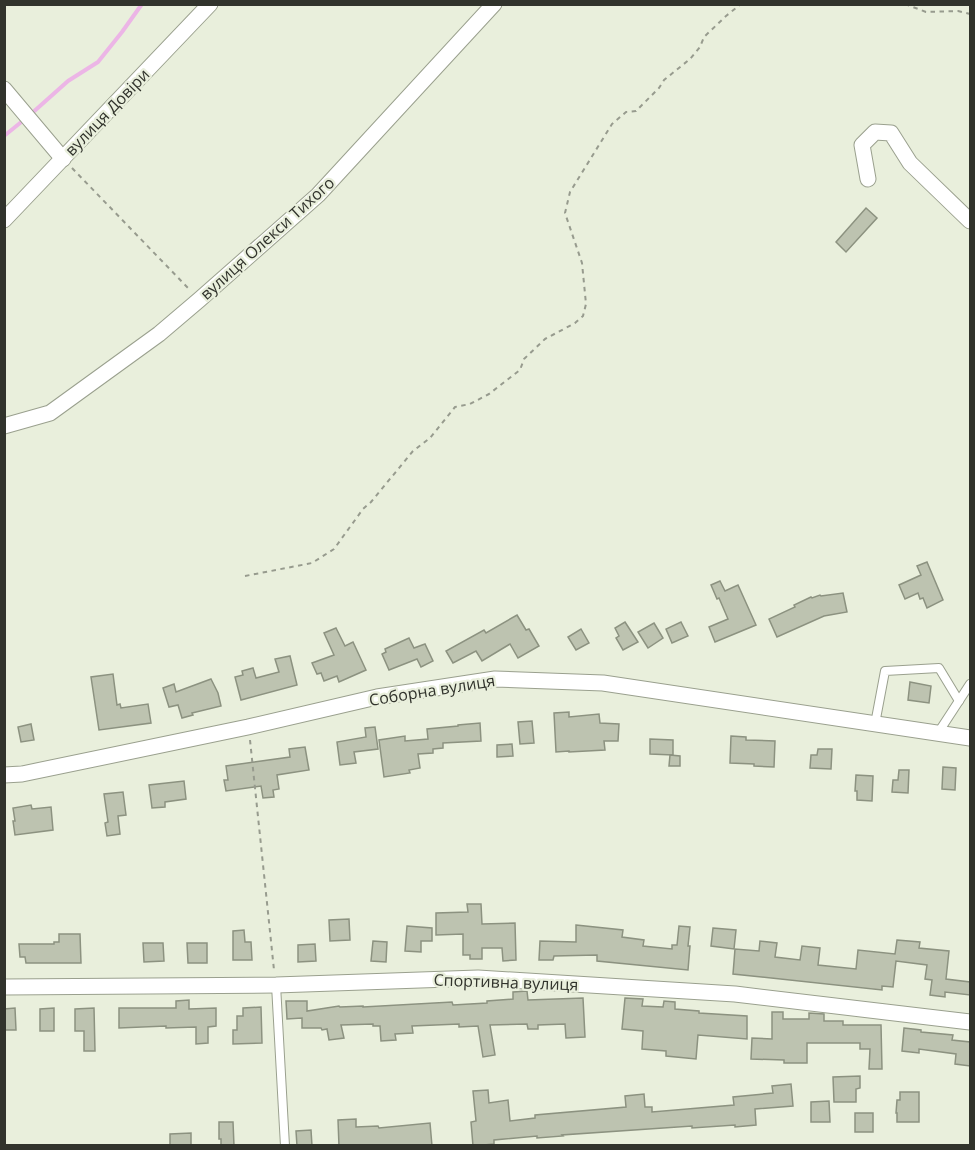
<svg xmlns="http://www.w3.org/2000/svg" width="975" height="1150" viewBox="0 0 975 1150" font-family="'Open Sans',sans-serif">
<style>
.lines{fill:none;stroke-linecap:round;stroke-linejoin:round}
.stream{stroke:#ecb5e6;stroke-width:4}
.building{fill:#bdc3b0;stroke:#8c9280;stroke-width:1.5}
.lane-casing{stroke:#9aa08e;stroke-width:10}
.street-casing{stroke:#9aa08e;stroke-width:17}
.path{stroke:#979b8e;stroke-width:2;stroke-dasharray:4.5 4.5;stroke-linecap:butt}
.lane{stroke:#fff;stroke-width:8}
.street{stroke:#fff;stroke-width:15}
.labels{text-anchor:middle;stroke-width:4.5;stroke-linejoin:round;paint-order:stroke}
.street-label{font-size:16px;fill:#31332c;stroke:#e9efdc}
</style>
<rect width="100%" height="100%" fill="#e9efdc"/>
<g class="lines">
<g class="stream">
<path d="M31 114 68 81 98 62 122 32 142 4"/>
<path d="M4 136 25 119"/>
</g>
</g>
<g class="building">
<path d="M866 208 877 218 846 252 836 242Z"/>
<path d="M927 562 943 600 927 608 923 598 920 599 918 593 905 599 899 585 921 575 917 566Z"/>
<path d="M720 581 725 591 738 585 756 625 715 642 709 627 728 619 719 598 717 599 711 585Z"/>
<path d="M843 593 847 612 824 616 777 637 769 619 795 607 794 605 811 597 812 598 820 595 821 596Z"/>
<path d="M517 615 526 630 529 629 539 646 518 658 510 644 482 661 476 651 453 663 446 651 484 630 486 633Z"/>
<path d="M625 622 638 642 623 650 616 638 619 636 615 628Z"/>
<path d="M681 622 688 636 672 643 666 629Z"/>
<path d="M654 623 663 638 648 648 638 632Z"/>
<path d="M336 628 345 646 353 642 366 670 339 682 337 676 324 681 321 673 317 674 312 663 334 655 324 633Z"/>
<path d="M581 629 589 643 576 650 568 637Z"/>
<path d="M409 638 414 648 425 644 433 661 421 667 417 659 389 670 382 654 386 652 385 649Z"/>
<path d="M290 656 297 685 241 700 235 677 243 675 242 671 253 668 256 678 279 672 275 659Z"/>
<path d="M113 674 117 705 120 704 121 708 148 704 151 723 99 730 91 677Z"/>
<path d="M211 679 218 693 221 706 192 713 193 715 182 718 178 705 169 707 163 688 174 684 176 692Z"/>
<path d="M910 682 931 686 929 703 908 700Z"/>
<path d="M569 712V717L599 714 600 723 619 724 618 741H604L605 750 569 752V751L556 752 554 713Z"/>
<path d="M532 721 534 743 520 744 518 722Z"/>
<path d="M480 723 481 741 443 743V748L433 749V753L418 754 420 768 409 770 410 773 384 777 379 740 405 736V741L428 739 427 729 458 726V725Z"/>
<path d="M31 724 34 740 21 742 18 727Z"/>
<path d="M375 727 378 749 354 752 356 763 340 765 337 742 366 737 365 728Z"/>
<path d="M731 736 746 737V740L775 741 774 767 754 766V764L730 763Z"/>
<path d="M650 739 673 740V755L650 754Z"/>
<path d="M512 744 513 756 497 757V745Z"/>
<path d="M305 747 309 770 277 775 279 789 273 790 274 797 263 798 261 786 226 791 224 780H228L226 766 290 757 289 749Z"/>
<path d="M818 749H832L831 769 810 768 811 755H817Z"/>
<path d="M670 755 680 756V766H669Z"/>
<path d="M943 767 956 768 955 790 942 789Z"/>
<path d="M899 770H909L908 793 892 792 893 780H898Z"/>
<path d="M856 775 873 776 872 801 857 800V791H855Z"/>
<path d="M184 781 186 799 165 802V807L152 808 149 785Z"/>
<path d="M123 792 126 815 118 816 120 834 107 836 105 823 108 822 104 794Z"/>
<path d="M31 805 32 809 51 807 53 830 15 835 13 821H15L13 808Z"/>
<path d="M467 904H481L482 924 515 923 516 960 503 961 502 948H482V959H470V955H463V934L436 935V913L468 912Z"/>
<path d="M349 919 350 940 330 941 329 920Z"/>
<path d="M576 925 623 930 622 937 644 940 643 946 672 949V945H677L679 926 690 927 688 946H690L688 970 597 961V955L554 956 553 960H539L540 941 576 942Z"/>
<path d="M407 926 432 928V941H421V952L405 951Z"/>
<path d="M713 928 736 930 734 949 711 946Z"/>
<path d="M244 930 245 942H251L252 960H233V931Z"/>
<path d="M59 934H80L81 963H26L25 957H20L19 944H54V942H59Z"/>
<path d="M897 940 920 942 919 948 949 951 946 979 970 982V995L945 992V997L930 995 932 980 925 979 927 965 896 961 893 987 882 986V990L733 974 735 949 759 951 760 941 777 943 775 957 800 960 802 946 820 948 818 965 856 969 858 950 895 954Z"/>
<path d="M373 941 387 942 386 962 371 961Z"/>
<path d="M143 943H163L164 961 144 962Z"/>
<path d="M187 943H207V963H188Z"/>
<path d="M315 944 316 961 298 962V945Z"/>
<path d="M527 991 528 1000 583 998 585 1037 566 1038 565 1024 538 1025V1029H528L527 1024 490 1025 495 1055 483 1057 478 1026 459 1027V1024L412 1026 413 1033 395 1034 396 1040 381 1041 380 1026H373V1024L341 1025 344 1038 329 1040 327 1029 322 1030 321 1028H302V1018L287 1019 286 1001H307V1011L339 1006 340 1007 363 1006V1007L452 1002 453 1005 487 1003V1001L513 999V992Z"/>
<path d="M625 998 643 999 642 1006 663 1007 664 1001 675 1002V1009L699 1011V1013L747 1016V1039L698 1035 696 1059 666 1056V1051L642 1049 643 1031 622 1029Z"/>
<path d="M189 1000V1009L216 1008V1026L208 1027V1043L196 1044V1027L166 1028V1026L119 1028V1008H176V1001Z"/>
<path d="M261 1007 262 1043 233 1044V1030H237V1016H243V1008Z"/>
<path d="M15 1008 16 1030H4V1009Z"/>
<path d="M54 1008V1031H40V1009Z"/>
<path d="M94 1008 95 1051H84V1031H75V1009Z"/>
<path d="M772 1012H783V1019H809V1013L824 1014V1021H843V1025H881L882 1069H869L870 1049H860V1043H807V1063H784V1060L751 1059 752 1038 772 1039Z"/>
<path d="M904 1028 921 1030V1032L953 1035 952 1040 970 1042V1066L955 1064 956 1054 919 1049V1053L902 1051Z"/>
<path d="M860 1076V1088L856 1089V1102H834L833 1077Z"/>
<path d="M791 1084 793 1106 755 1109 756 1125 735 1127V1125L692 1128V1126L562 1135 563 1136 537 1138V1136L494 1140V1144L473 1146 471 1122 476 1121 473 1091 488 1090 489 1103 508 1100 510 1121 535 1118V1115L626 1107 625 1096 644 1094 645 1107H652V1112L734 1105 733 1097 773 1093 772 1086Z"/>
<path d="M900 1092H919V1122H897V1113H896L897 1100H900Z"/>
<path d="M829 1101 830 1122H811V1102Z"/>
<rect x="855" y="1113" width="18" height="19"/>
<path d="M356 1119V1127L378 1126 379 1128 430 1123 432 1146H339L338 1120Z"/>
<path d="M219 1122H233L234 1146H221V1139H219Z"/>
<path d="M311 1130 312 1146H297L296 1131Z"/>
<path d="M191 1133V1146H170V1134Z"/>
</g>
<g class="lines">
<g class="lane-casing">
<g id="lane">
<path d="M875 724 885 671 939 668 959 701"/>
<path d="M938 733 970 684"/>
<path d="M276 985 285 1146"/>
</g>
</g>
<g class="street-casing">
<g id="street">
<path d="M4 89 63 159"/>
<path d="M868 179 862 145 875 132 891 133 910 163 970 221"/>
<path d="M4 220 210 4"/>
<path d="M4 426 50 413 159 334 199 300 318 195 494 4"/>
<path d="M4 775 22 774 248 727 377 697 495 679 603 683 970 738"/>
<path d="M4 987 276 985 478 978 735 994 970 1022"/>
</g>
</g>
<g class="path">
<path d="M905 4 926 12 958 11 970 14"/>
<path d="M72 168 189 289"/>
<path d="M245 576 312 563 334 549 363 509 371 502 413 451 430 438 455 407 470 404 489 394 520 370 524 359 545 339 575 323 583 316 586 304 582 263 565 213 570 192 612 124 626 112 636 111 659 88 664 80 690 59 700 47 704 37 726 16 741 4"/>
<path d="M250 740 274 970"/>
</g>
<use href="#lane" class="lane"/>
<use href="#street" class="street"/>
</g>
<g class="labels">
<g class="street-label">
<text transform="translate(107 112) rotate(-46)" y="6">вулиця Довіри</text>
<text transform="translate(267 238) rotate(-42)" y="6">вулиця Олекси Тихого</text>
<text transform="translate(432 690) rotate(-9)" y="6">Соборна вулиця</text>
<text transform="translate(506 982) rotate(2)" y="6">Спортивна вулиця</text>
</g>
</g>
<rect width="975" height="1150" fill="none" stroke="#31332c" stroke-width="12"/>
</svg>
